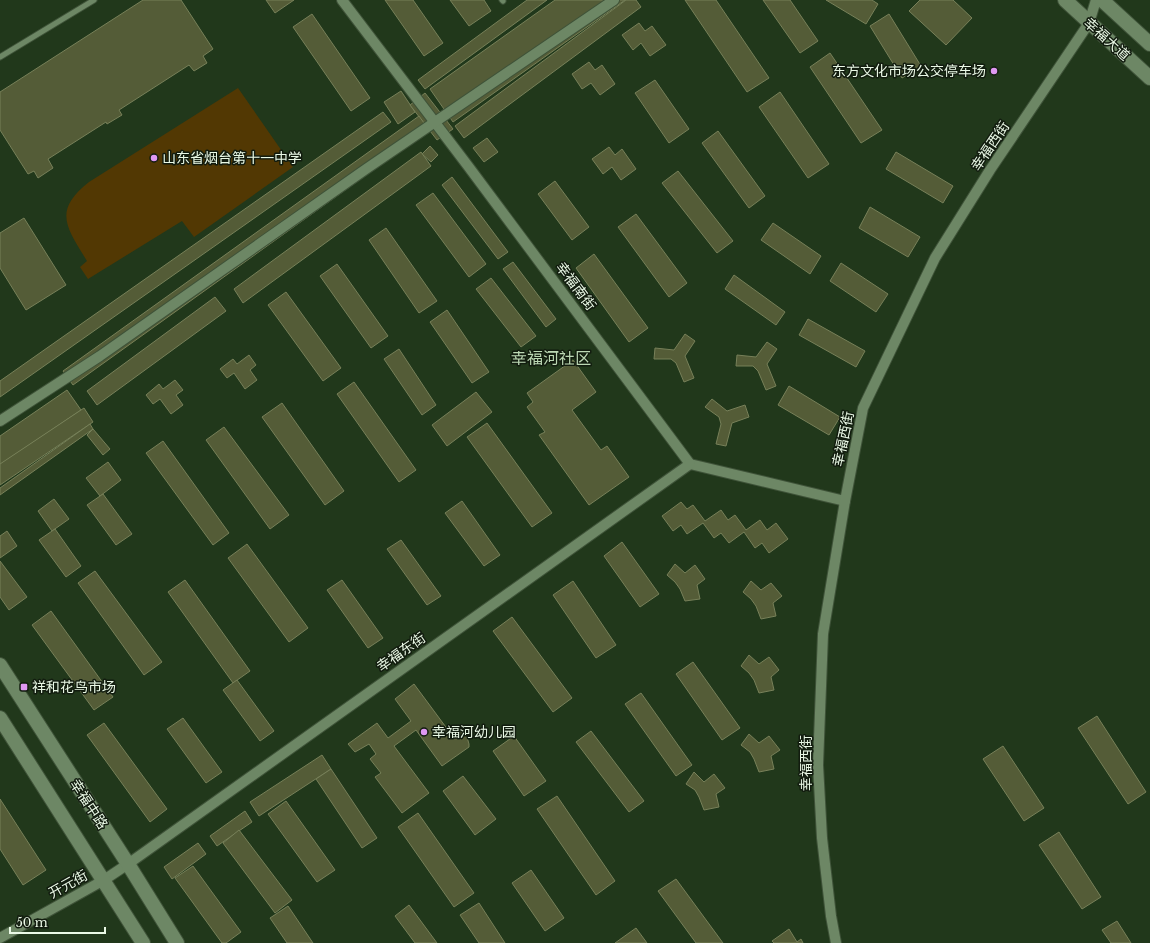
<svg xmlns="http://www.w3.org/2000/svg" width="1150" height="943" viewBox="0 0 1150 943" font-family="'Libre Baskerville','Noto Sans SC',serif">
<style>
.green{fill:#523803}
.building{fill:#545c37;stroke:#778059}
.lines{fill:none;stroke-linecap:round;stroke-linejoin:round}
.lane-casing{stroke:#3f5339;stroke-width:7}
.street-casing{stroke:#3f5339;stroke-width:12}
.secondary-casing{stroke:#3f5339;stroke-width:16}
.lane{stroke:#6d8765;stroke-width:5}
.street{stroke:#6d8765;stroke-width:10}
.secondary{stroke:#6d8765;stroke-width:14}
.poi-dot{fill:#df98f2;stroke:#121c0f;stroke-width:1.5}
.labels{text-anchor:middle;stroke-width:3;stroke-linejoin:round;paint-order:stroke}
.street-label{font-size:14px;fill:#eaf9e6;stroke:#121c0f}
.poi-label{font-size:14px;fill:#eaf9e6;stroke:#121c0f;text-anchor:start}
.quarter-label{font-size:16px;fill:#bcd8b4;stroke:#121c0f}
</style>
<rect width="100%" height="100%" fill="#21381b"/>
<path class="green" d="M238 88 293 167 194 237 182 221 88 279 80 267 87 261C67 228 52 211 89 182Z"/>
<g class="building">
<path d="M143 0H181L213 49 203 56 207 63 194 71 189 65 119 110 122 115 107 124 106 122 48 159 53 168 38 178 34 171 28 174 0 130V92Z"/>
<path d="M266 0H294L275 13Z"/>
<path d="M385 0H413L443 43 424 56Z"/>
<path d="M450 0H484L491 11 469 26Z"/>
<path d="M527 0H547L425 89 418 80Z"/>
<path d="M555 0H625L453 122 430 89Z"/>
<path d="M626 0H636L641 7 464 138 455 126Z"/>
<path d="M685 0H716L769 78 747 92Z"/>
<path d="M763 0H790L818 41 800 53Z"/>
<path d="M826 0H872L878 4 866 24Z"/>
<path d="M920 0H953L972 18 946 45 909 11Z"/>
<path d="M312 14 370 98 351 111 293 27Z"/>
<path d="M889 14 921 66 902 78 870 26Z"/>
<path d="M639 23 645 31 652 26 666 45 650 56 641 43 633 50 622 35Z"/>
<path d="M830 53 882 130 861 143 810 67Z"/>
<path d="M589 62 595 70 602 65 615 84 600 95 591 83 582 89 572 74Z"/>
<path d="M655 80 689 129 669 143 635 93Z"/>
<path d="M401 91 415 112 398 124 384 102Z"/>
<path d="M780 92 829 164 808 178 759 107Z"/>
<path d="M425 93 453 129 437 140 410 105Z"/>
<path d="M383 112 391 122 0 397V381Z"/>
<path d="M419 116 429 130 73 385 63 371Z"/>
<path d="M718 131 765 196 749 208 702 143Z"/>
<path d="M487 138 498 152 484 162 473 148Z"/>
<path d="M430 146 438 155 431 162 422 154Z"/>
<path d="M609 147 615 155 622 149 636 169 621 180 612 167 603 174 592 159Z"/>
<path d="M421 152 431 166 243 303 234 289Z"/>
<path d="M896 152 953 186 943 203 886 169Z"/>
<path d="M678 171 733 241 717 253 662 183Z"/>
<path d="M452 177 508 252 498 259 442 185Z"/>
<path d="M555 181 589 227 572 240 538 194Z"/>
<path d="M433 193 486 264 469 277 416 205Z"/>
<path d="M870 207 920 237 908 257 859 228Z"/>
<path d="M636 214 687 283 669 297 618 227Z"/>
<path d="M24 218 66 285 26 310 0 268V233Z"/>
<path d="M773 223 821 256 810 274 761 240Z"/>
<path d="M386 228 437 301 419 313 369 240Z"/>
<path d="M594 254 648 328 629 342 576 268Z"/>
<path d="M513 262 556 319 546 327 503 269Z"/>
<path d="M841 263 888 294 876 312 830 281Z"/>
<path d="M337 264 388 336 371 348 320 276Z"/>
<path d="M734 275 785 312 776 325 725 289Z"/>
<path d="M491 278 536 336 521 347 476 289Z"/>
<path d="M286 292 341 368 323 381 268 305Z"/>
<path d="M215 297 226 311 97 405 87 391Z"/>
<path d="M447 310 489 372 472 383 430 322Z"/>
<path d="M808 319 865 351 856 367 799 335Z"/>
<path d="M685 334 695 341 685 356 694 378 684 382 676 363 671 359H654L655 348 674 350Z"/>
<path d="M767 342 777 349 767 364 776 386 766 390 758 371 753 366H736L737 355 756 357Z"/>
<path d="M399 349 436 405 422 415 384 359Z"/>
<path d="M249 355 256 365 250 370 257 380 245 389 234 373 227 378 220 369 233 359 237 364Z"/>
<path d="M573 360 596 392 572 410 601 450 607 446 629 477 589 505 539 435 545 432 527 407 533 402 527 393Z"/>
<path d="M175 380 183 390 176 395 183 405 171 414 160 399 153 404 146 395 159 384 163 389Z"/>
<path d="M354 382 416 470 399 482 337 394Z"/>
<path d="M789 386 840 417 829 435 778 405Z"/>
<path d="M67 390 81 410 0 465V436Z"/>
<path d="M476 392 492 412 447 446 432 425Z"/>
<path d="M712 399 727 411 745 405 749 417 732 423 726 446 716 444 721 424 719 417 705 407Z"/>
<path d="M282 403 344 491 325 505 262 417Z"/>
<path d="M84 408 93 422 0 485V464Z"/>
<path d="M487 423 552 513 532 527 467 437Z"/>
<path d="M90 424 93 429 0 495V488Z"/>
<path d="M224 427 289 515 270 529 206 440Z"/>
<path d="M93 429 110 449 103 455 87 435Z"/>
<path d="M163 441 229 533 213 545 146 453Z"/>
<path d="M108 462 121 480 100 496 86 478Z"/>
<path d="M103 494 132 534 116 545 87 505Z"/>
<path d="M54 499 69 519 52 531 38 511Z"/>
<path d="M462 501 500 555 484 566 445 513Z"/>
<path d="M681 502 687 509 693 505 705 521 721 510 728 520 735 515 746 530 760 520 767 530 776 523 788 539 769 553 762 543 755 548 744 532 729 543 721 533 714 538 703 523 687 534 681 525 673 531 662 516Z"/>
<path d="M55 529 81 566 66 577 39 540Z"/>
<path d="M7 531 17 546 0 558V536Z"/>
<path d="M401 540 441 596 427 605 387 549Z"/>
<path d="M622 542 659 594 640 607 604 556Z"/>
<path d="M247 544 308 628 289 642 228 558Z"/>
<path d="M0 561 27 597 9 610 0 597Z"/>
<path d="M675 564 685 573 695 565 705 579 697 585 700 599 685 601 680 589 675 582 667 575Z"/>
<path d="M95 571 162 662 144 675 78 583Z"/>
<path d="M185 580 250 671 233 683 168 592Z"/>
<path d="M342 580 383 638 368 648 327 590Z"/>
<path d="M573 581 616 645 596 658 553 595Z"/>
<path d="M751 581 761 590 771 583 782 596 773 603 776 616 761 619 756 606 751 599 743 592Z"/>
<path d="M51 611 113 697 94 710 32 625Z"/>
<path d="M512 617 572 698 553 712 493 631Z"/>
<path d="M749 655 759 664 769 657 779 670 771 677 774 690 759 693 754 680 749 673 741 666Z"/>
<path d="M693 662 740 728 722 740 676 674Z"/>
<path d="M237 680 274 731 260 741 223 690Z"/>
<path d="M414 684 451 734 456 730 462 731 467 737 469 744V747L442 766 416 730 394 746 429 793 402 813 375 777 381 773 370 759 376 754 369 744 355 752 348 744 377 723 388 738 411 721 395 699Z"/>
<path d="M641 693 692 765 676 776 625 704Z"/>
<path d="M1097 716 1146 792 1128 804 1078 728Z"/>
<path d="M183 718 222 772 206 783 167 729Z"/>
<path d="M104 723 167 809 150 822 87 735Z"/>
<path d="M591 731 644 801 629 812 576 742Z"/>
<path d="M749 734 759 743 769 736 780 750 771 756 774 769 759 772 754 759 750 752 741 745Z"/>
<path d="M514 736 546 781 524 796 493 751Z"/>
<path d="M1003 746 1044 808 1024 821 983 759Z"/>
<path d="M322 755 331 769 259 816 250 802Z"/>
<path d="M331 769 377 838 362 848 316 779Z"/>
<path d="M694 772 704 782 714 774 725 788 716 794 719 807 704 810 699 797 695 790 686 784Z"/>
<path d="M463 776 496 819 475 835 443 791Z"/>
<path d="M557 796 615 881 596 895 537 809Z"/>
<path d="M0 799 46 870 23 885 0 849Z"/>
<path d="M286 801 335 870 317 882 268 814Z"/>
<path d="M245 811 252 822 217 846 210 836Z"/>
<path d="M418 813 474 893 454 907 398 827Z"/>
<path d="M239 830 292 900 275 913 223 843Z"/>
<path d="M1059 832 1101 897 1082 909 1039 845Z"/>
<path d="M198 843 206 854 172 879 164 867Z"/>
<path d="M193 866 241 932 226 943H222L175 878Z"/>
<path d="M531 870 564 918 545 931 512 883Z"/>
<path d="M676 879 723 943H696L658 891Z"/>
<path d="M479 903 505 943H479L460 915Z"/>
<path d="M409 905 437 943H415L395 916Z"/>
<path d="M288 906 313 943H287L270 918Z"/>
<path d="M1117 921 1131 943H1111L1102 930Z"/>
<path d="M636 928 647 943H615Z"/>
<path d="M789 929 797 942 801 939 803 943H774L772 941Z"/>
</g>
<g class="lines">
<g class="lane-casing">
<g id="lane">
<path d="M502 0 503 1"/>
<path d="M0 57 94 0"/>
</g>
</g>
<g class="street-casing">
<g id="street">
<path d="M342 0 468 166 690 464 845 501"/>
<path d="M0 421 100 356 366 169 614 0"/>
<path d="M0 938 104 880 128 864 690 464"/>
<path d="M836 943 831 916 822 838 818 765 823 634 845 501 863 408 935 258 990 170 1089 23 1096 0"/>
</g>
</g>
<g class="secondary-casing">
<g id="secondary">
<path d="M1065 0 1150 78"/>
<path d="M1102 0 1150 44"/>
<path d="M0 665 128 864 177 943"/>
<path d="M0 718 143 943"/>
</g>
</g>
<use href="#lane" class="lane"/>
<use href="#street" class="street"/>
<use href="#secondary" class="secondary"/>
</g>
<g class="poi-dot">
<circle cx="994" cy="71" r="4"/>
<circle cx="154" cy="158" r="4"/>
<rect x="20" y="683" width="8" height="8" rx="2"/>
<circle cx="424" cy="732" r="4"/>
</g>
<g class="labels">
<g class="street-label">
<text transform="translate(1107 39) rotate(42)" y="5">幸福大道</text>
<text transform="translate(990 146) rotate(-56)" y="5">幸福西街</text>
<text transform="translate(576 286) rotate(53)" y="5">幸福南街</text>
<text transform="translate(843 439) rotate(-78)" y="5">幸福西街</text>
<text transform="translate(401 652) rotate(-35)" y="5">幸福东街</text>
<text transform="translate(806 763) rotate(-90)" y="5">幸福西街</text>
<text transform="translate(89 804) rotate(57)" y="5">幸福中路</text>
<text transform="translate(68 884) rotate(-29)" y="5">开元街</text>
</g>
<g class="poi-label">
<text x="986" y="76" text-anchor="end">东方文化市场公交停车场</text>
<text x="162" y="163">山东省烟台第十一中学</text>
<text x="32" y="692">祥和花鸟市场</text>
<text x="432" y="737">幸福河幼儿园</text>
</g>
<g class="quarter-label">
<text x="551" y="364">幸福河社区</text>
</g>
</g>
<path d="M10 927v6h95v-6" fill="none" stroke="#eaf9e6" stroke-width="2"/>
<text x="16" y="927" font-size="12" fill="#eaf9e6" stroke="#121c0f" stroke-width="3" paint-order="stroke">50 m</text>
</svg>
